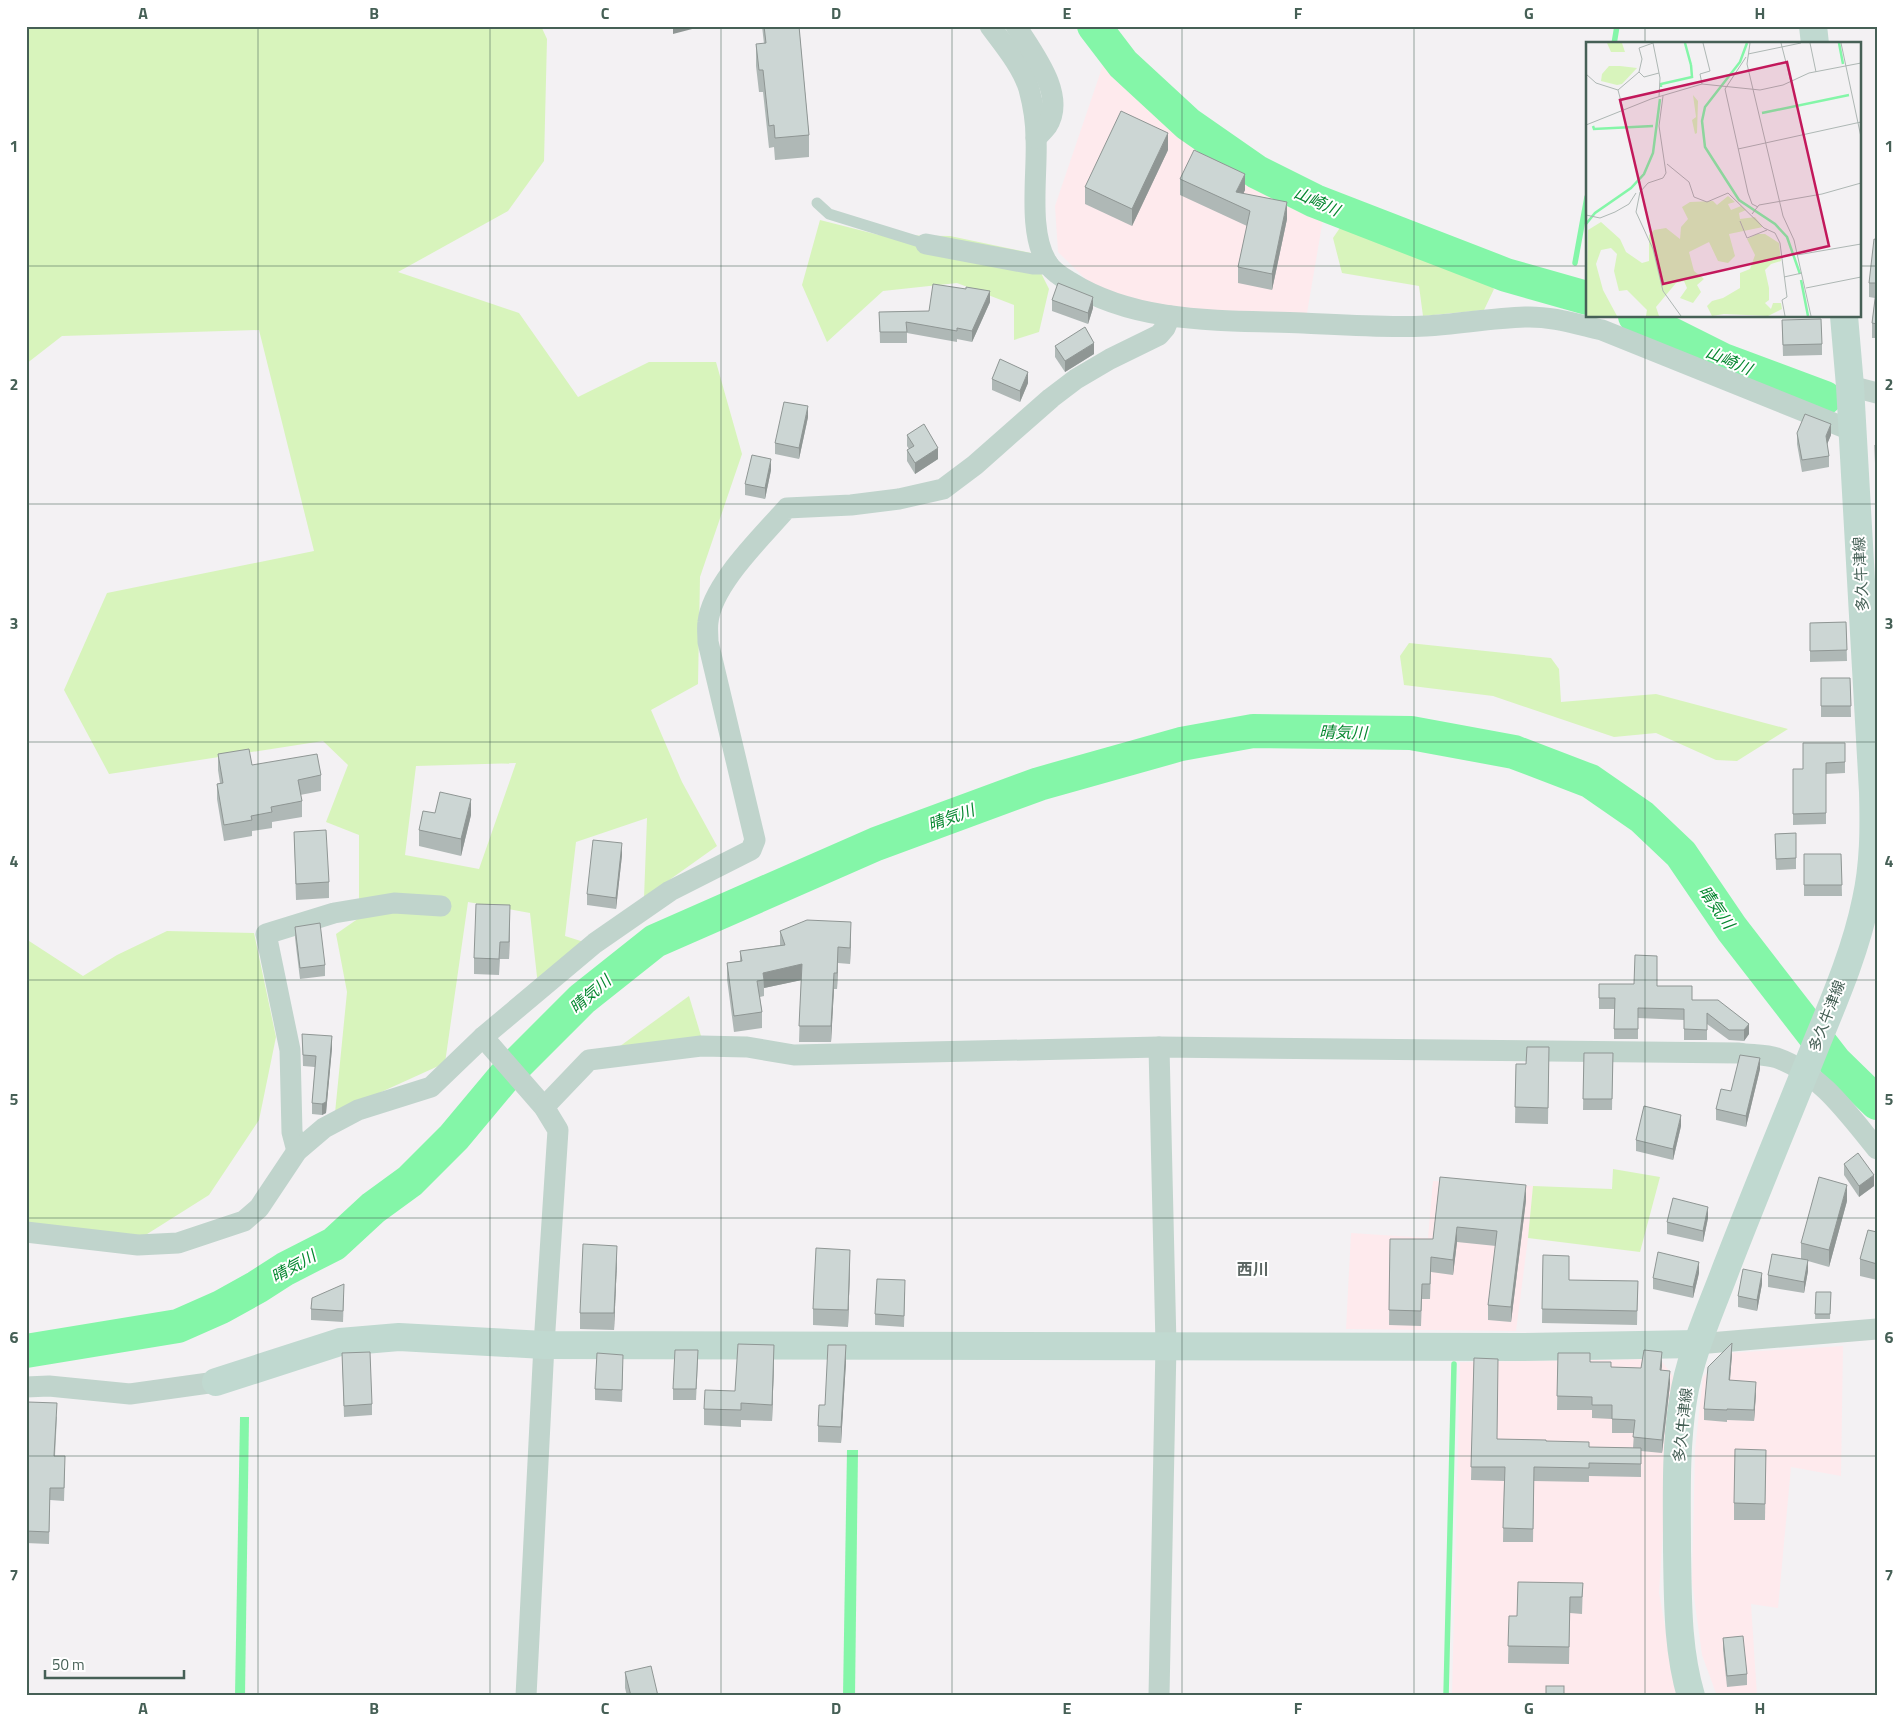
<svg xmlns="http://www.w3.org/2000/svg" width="1903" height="1722" viewBox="0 0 1903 1722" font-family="'Titillium Web','Noto Sans JP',sans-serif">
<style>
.commercial{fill:#feeaed}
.green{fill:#d8f4bc;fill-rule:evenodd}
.water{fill:#84f6a8}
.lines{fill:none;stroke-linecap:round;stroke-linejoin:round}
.stream{stroke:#84f6a8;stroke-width:5.5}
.river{stroke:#84f6a8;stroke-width:34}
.lane{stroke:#c0d4cc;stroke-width:11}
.street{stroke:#c0d4cc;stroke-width:21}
.secondary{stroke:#c0d9d0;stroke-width:28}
.wall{fill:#afb8b6}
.shaded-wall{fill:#8f9694}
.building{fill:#ccd6d4;stroke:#8f9694}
.grid{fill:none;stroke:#466056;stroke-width:1;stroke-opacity:0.55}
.labels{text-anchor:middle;stroke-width:4;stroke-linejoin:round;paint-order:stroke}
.street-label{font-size:15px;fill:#466056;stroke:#fff}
.water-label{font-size:16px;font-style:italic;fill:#05872f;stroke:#fff}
.neighbourhood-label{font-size:16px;font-weight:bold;fill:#5c6763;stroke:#fff}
.inset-river{fill:none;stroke:#84f6a8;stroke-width:2.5}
.inset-road{fill:none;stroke:#aeb7b4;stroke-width:1}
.view{fill:#c2185b;fill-opacity:0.15;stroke:#c2185b;stroke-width:2.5}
.inset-edge{fill:none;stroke:#466056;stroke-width:2.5}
.neatline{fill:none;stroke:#466056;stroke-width:2}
.grid-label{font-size:16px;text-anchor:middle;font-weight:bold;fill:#466056}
</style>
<rect width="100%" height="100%" fill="#f3f1f3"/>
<g class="commercial">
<path d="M1105 59 1183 136 1262 192 1323 219 1307 313 1189 314 1094 287 1058 252 1055 206Z"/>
<path d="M1433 1181 1533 1186 1528 1238 1516 1331 1346 1329 1351 1233 1428 1238Z"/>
<path d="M1843 1346 1841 1476 1791 1467 1778 1608 1751 1604 1757 1696H1717L1702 1655 1692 1582 1695 1450 1703 1377 1727 1353Z"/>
<path d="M1660 1359 1673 1376 1659 1593 1678 1696H1452L1460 1362Z"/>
</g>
<g class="green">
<path d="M26 26H541L547 39 544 161 508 211 398 272 519 313 578 397 649 362H716L742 454 700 577 698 684 651 710 682 782 717 846 644 898 647 818 576 842 565 936 587 943 538 986 530 913 468 902 445 1063 335 1113 347 992 336 934 359 918V835L326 822 348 765 323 741 109 774 64 690 107 593 314 551 259 330 62 336 26 364ZM516 763 479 869 405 855 416 766Z"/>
<path d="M1346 219 1474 271 1494 289 1484 310 1423 316 1419 286 1342 273 1333 238Z"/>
<path d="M820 220 879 235 950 236 1031 253 1049 289 1039 332 1014 340V305L957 283 883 291 827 342 802 285Z"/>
<path d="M1409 643 1551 658 1559 669 1561 702 1656 694 1788 729 1737 761 1716 760 1656 733 1614 737 1493 696 1404 685 1400 656Z"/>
<path d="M167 931 254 933 276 1037 259 1120 209 1195 144 1236 26 1224V939L83 976 117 955Z"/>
<path d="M689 996 705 1049 594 1065Z"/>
<path d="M1613 1169 1660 1177 1640 1252 1528 1238 1533 1186 1612 1189Z"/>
</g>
<g class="water">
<path d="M240 1417H249L245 1696H235Z"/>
<path d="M847 1450H858L855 1696H843Z"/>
</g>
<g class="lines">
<g class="stream">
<path d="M1614 44 1617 26"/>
<path d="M1575 263 1587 197"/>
<path d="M1446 1696 1454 1364"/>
</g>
<g class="river">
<path d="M1094 26 1123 64 1188 124 1257 172 1315 201 1506 275 1587 298"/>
<path d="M1635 316 1723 360 1825 398"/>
<path d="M26 1351 178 1326 221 1307 257 1287 285 1269 334 1244 373 1208 410 1181 454 1137 505 1076 582 999 655 941 876 844 1039 784 1181 744 1253 731 1411 733 1514 752 1590 781 1642 817 1681 854 1732 929 1835 1062 1877 1103"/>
</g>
<path class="lane" d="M817 203 829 214 926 244"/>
<g class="street">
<path d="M990 26C1004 45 1022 66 1029 89 1033 104 1036 122 1036 138 1038 173 1027 233 1048 264 1053 272 1062 277 1070 282 1138 325 1225 320 1303 323 1344 325 1385 328 1426 326 1459 324 1492 318 1525 317 1551 316 1576 324 1602 330L1853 431"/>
<path d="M1016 26C1032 52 1067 95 1047 126 1044 130 1040 134 1036 138"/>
<path d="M926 244 1033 264H1048"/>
<path d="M1850 386 1877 393"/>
<path d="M483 1037 544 1107 558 1130 544 1345 526 1696"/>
<path d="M544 1107 589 1060 701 1046 747 1047 794 1055 1159 1047 1739 1053C1751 1055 1766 1054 1777 1058 1820 1073 1849 1115 1877 1149"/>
<path d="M297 1151 292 1132 290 1050 266 934 334 913 394 903 441 906"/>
<path d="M26 1232 138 1245 178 1243 244 1221 259 1208 297 1151 324 1128 358 1110 431 1087 483 1037 595 943 670 891 751 850 755 840 708 642C708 635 707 628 708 622 712 584 762 537 787 508L851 505 899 499 943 489 975 465 1051 398 1076 379 1110 359 1159 335 1165 328 1170 316"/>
<path d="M1697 1344 1877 1329"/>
<path d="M26 1387 49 1386 130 1394 216 1382"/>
<path d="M1159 1696 1166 1345 1159 1047"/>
</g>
<g class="secondary">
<path d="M1813 26 1815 44"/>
<path d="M216 1382 340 1342 399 1337 544 1345 1522 1347 1697 1344"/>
<path d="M1691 1696C1677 1648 1678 1600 1677 1551 1677 1502 1675 1448 1683 1400 1690 1354 1711 1309 1727 1266 1756 1191 1787 1117 1817 1042 1836 996 1856 949 1866 900 1874 864 1874 829 1873 792L1850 386 1844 316"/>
</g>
</g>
<g class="wall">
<path d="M762 26H799L809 135V157L775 160 774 147 769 148 763 92H759L756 66V44H764Z"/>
<path d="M1168 150 1132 226 1085 204V187Z"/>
<path d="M1180 179 1245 190 1243 193 1287 219 1272 290 1238 283V267L1247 226 1180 195Z"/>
<path d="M1877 240V338H1872V323L1875 298 1869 297V283Z"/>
<path d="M1052 300 1093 308 1088 324 1052 311Z"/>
<path d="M990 302 972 342 957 339V342L907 333V343H880L879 312 929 311Z"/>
<path d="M1782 320 1822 344V355L1783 356Z"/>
<path d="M1055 346 1094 354 1065 372 1055 357Z"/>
<path d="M992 379 1028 383 1020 402 992 390Z"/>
<path d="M808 417 799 459 775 454V443Z"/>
<path d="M1797 433 1831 435 1827 444 1829 456V467L1802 472 1797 444Z"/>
<path d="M907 435 938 459 915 474 907 461V450L909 449 907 446Z"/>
<path d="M1875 445H1877V495H1876Z"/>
<path d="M771 470 765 499 745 495V484Z"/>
<path d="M1846 622 1847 661 1810 662V623Z"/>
<path d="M1821 678H1850L1851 717H1821Z"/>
<path d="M1845 743V773L1826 774V824L1793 825V769H1803Z"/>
<path d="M218 754 252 765 321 775V791L300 795 302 801V817L272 822V828L252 831V836L224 841 217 799V784L220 783 218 770Z"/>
<path d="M435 813 471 815 461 856 419 846V830Z"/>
<path d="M294 832 329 882V898L296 900Z"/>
<path d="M1796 833V869L1776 870 1775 834Z"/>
<path d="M1804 854H1841L1842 896H1804Z"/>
<path d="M622 855 616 909 587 905V894Z"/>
<path d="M510 922 509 959H500L499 975 474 974V958Z"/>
<path d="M295 927 325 965V976L300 979 295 938Z"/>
<path d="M780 931 851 938 850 964 838 963 837 989H834L831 1042H799L801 980 764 988V996L760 997 762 1012V1028L734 1032 727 979V963L740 961V951L780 945Z"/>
<path d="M1599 984 1657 986 1692 1000H1718L1749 1034 1744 1041 1729 1040 1707 1024V1040H1684V1020L1638 1018V1039H1614V1009H1599Z"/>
<path d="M302 1034 332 1048 326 1113 322 1115 312 1114V1103L315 1067 303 1066Z"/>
<path d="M1549 1047 1548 1124 1515 1123 1516 1064H1526Z"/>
<path d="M1584 1053H1613L1612 1110H1583Z"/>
<path d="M1760 1069 1746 1127 1716 1120V1109L1731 1091Z"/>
<path d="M1681 1126 1673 1160 1636 1151V1140Z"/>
<path d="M1844 1164 1874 1186 1859 1197 1844 1175Z"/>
<path d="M1440 1177 1526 1200 1511 1322 1488 1320V1305L1496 1246 1457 1242 1453 1275 1431 1272 1430 1299H1422L1421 1326 1389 1325 1390 1239H1433Z"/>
<path d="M1847 1201 1829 1267 1808 1261V1271L1804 1293 1768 1287V1275L1801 1259V1243Z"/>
<path d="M1708 1218 1703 1242 1667 1234V1222Z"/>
<path d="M1877 1232V1280L1860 1276V1259Z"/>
<path d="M1543 1255 1569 1280 1638 1281 1637 1325 1542 1323Z"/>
<path d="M617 1262 614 1330 580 1329V1313Z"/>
<path d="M850 1267 848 1327 813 1325V1309Z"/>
<path d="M1699 1273 1693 1298 1653 1289V1278Z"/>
<path d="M1762 1284 1757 1311 1738 1307V1296Z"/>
<path d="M905 1292 904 1327 875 1325V1314Z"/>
<path d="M1816 1292H1831L1830 1319H1815Z"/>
<path d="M344 1295 343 1322 311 1320V1309Z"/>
<path d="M342 1353 372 1404V1415L344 1417Z"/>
<path d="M1558 1353 1611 1367 1641 1368 1662 1366 1661 1370 1670 1384 1662 1453 1641 1451V1477L1589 1476V1482L1534 1481 1533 1542H1503L1504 1481 1471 1480 1474 1358 1497 1439 1546 1441 1589 1447 1633 1448 1634 1433H1612V1419L1592 1418V1410H1557Z"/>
<path d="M1732 1354 1730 1380 1756 1393 1754 1421 1727 1420V1422L1704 1420V1409Z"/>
<path d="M698 1361 696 1400H673V1389Z"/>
<path d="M774 1362 772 1421 741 1420V1427L704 1425V1409L735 1391Z"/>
<path d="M846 1362 841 1443 818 1442V1426L825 1405Z"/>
<path d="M623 1366 622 1402 595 1400V1389Z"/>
<path d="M57 1416 55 1456 65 1469 64 1501 50 1500 49 1544 26 1543V1450Z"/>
<path d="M1766 1450 1765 1520H1734V1503Z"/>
<path d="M1583 1583 1582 1614 1570 1613 1569 1664 1508 1663 1509 1616H1517Z"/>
<path d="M1723 1638 1747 1674V1685L1727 1687 1723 1649Z"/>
<path d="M625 1672 658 1696H627L625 1688Z"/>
</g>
<g class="shaded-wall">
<path d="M673 26H696V28L673 34Z"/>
<path d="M1168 133V150L1132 226V209Z"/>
<path d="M1245 174V190L1238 206 1236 192Z"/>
<path d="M1287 202V219L1272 290V274Z"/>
<path d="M990 291V302L972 342V331Z"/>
<path d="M1093 297V308L1088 324V313Z"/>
<path d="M1094 343V354L1065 372V361Z"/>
<path d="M1028 372V383L1020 402V391Z"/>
<path d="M808 406V417L799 459V448Z"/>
<path d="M1831 424V435L1826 447V436Z"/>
<path d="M938 448V459L915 474V463Z"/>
<path d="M771 459V470L765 499V488Z"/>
<path d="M471 799V815L461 856V839Z"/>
<path d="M622 843V855L616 909V898Z"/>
<path d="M510 905V922L509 959V942Z"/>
<path d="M851 922V938L850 964V948Z"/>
<path d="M838 947V963L837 989V973Z"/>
<path d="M802 964V980L764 988 763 973Z"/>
<path d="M834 973V989L831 1042V1026Z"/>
<path d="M1749 1024V1034L1744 1041V1030Z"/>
<path d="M332 1036V1048L326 1113 322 1115V1104Z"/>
<path d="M1760 1058V1069L1746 1127V1116Z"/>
<path d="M1681 1115V1126L1673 1160V1149Z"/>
<path d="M1874 1175V1186L1859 1197V1186Z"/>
<path d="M1526 1185V1200L1511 1322V1307Z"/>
<path d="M1847 1185V1201L1829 1267V1250Z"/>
<path d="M1708 1207V1218L1703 1242V1231Z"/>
<path d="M1457 1227V1242L1453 1275V1260Z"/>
<path d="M617 1246V1262L614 1330V1313Z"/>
<path d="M850 1250V1267L848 1327V1310Z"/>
<path d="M1808 1260V1271L1804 1293V1282Z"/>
<path d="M1699 1262V1273L1693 1298V1287Z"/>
<path d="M1762 1273V1284L1757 1311V1300Z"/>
<path d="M1732 1343V1354L1729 1391V1380Z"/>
<path d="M774 1345V1362L772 1421V1405Z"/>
<path d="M846 1345V1362L841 1443V1427Z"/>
<path d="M1662 1352V1366L1660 1383V1370Z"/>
<path d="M1670 1371V1384L1662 1453V1440Z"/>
<path d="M1756 1382V1393L1754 1421V1410Z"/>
</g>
<g class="building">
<path d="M764 26H799L809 135 775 138 774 125 769 126 763 70H759L756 44 766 43Z"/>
<path d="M1121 111 1168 133 1132 209 1085 187Z"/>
<path d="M1194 150 1245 174 1236 192 1287 202 1272 274 1238 267 1250 211 1180 179Z"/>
<path d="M1874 239 1877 240V324L1872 323 1877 283H1869Z"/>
<path d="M1058 283 1093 297 1088 313 1052 300Z"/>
<path d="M933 284 966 289V287L990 291 972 331 957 328V331L906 322 907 332H880L879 312 929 311Z"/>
<path d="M1821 319 1822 344 1783 345 1782 320Z"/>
<path d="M1085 327 1094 343 1065 361 1055 346Z"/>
<path d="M1000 359 1028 372 1020 391 992 379Z"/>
<path d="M784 402 808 406 799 448 775 443Z"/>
<path d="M1805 414 1831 424 1826 436 1829 456 1802 460 1797 433Z"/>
<path d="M924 424 938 448 915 463 907 450 914 446 907 435Z"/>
<path d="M1875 445H1877V481H1876Z"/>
<path d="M752 455 771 459 765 488 745 484Z"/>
<path d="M1846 622 1847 650 1810 651V623Z"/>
<path d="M1821 678H1850L1851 706H1821Z"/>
<path d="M1803 743H1845V762L1826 763V813L1793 814V769H1803Z"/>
<path d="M249 749 252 765 317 754 321 775 298 780 302 801 271 807 272 812 251 816 252 820 224 825 217 784 223 783 218 754Z"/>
<path d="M440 792 471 799 461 839 419 830 423 811 435 813Z"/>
<path d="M326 830 329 882 296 884 294 832Z"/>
<path d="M1796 833V858L1776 859 1775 834Z"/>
<path d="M593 840 622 843 616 898 587 894Z"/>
<path d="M1804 854H1841L1842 885H1804Z"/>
<path d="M476 904 510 905 509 942H500L499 959 474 958Z"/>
<path d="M807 920 851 922 850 948 838 947 837 973H834L831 1026H799L802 964 763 973 764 980 757 981 762 1012 734 1016 727 963 742 961 740 951 785 945 780 931Z"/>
<path d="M320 923 325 965 300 968 295 927Z"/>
<path d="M1635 955 1657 956V986H1692V1000H1718L1749 1024 1744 1030H1729L1707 1013V1030L1684 1029V1009L1638 1008V1029H1614L1615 998H1599V984H1634Z"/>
<path d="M302 1034 332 1036 326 1102 322 1104 312 1103 316 1056 303 1055Z"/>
<path d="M1527 1047H1549L1548 1108 1515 1107 1516 1064H1526Z"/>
<path d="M1584 1053H1613L1612 1099H1583Z"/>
<path d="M1740 1055 1760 1058 1746 1116 1716 1109 1721 1089 1731 1091Z"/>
<path d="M1644 1106 1681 1115 1673 1149 1636 1140Z"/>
<path d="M1858 1153 1874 1175 1859 1186 1844 1164Z"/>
<path d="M1440 1177 1526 1185 1511 1307 1488 1305 1497 1231 1457 1227 1453 1260 1431 1257 1430 1284H1422L1421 1311 1389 1310 1390 1239H1433Z"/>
<path d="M1819 1177 1847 1185 1829 1250 1801 1243Z"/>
<path d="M1673 1198 1708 1207 1703 1231 1667 1222Z"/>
<path d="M1868 1230 1877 1232V1264L1860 1259Z"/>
<path d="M583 1244 617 1246 614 1313H580Z"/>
<path d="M816 1248 850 1250 848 1310 813 1309Z"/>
<path d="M1658 1252 1699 1262 1693 1287 1653 1278Z"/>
<path d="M1772 1254 1808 1260 1804 1282 1768 1275Z"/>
<path d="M1543 1255 1569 1256V1280L1638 1281 1637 1311 1542 1309Z"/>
<path d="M1743 1269 1762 1273 1757 1300 1738 1296Z"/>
<path d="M877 1279 905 1280 904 1316 875 1314Z"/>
<path d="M344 1284 343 1311 311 1309 312 1298Z"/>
<path d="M1816 1292H1831L1830 1314H1815Z"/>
<path d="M1732 1343 1729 1380 1756 1382 1754 1410 1727 1409V1410L1704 1409 1708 1367Z"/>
<path d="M738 1344 774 1345 772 1405 741 1403V1410L704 1409 705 1390 735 1391Z"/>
<path d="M828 1345H846L841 1427 818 1426 819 1405H825Z"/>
<path d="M675 1350H698L696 1389H673Z"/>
<path d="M1644 1350 1662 1352 1660 1370 1670 1371 1662 1440 1633 1437 1635 1420 1612 1419V1405H1592V1397L1557 1396 1558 1353H1590V1362H1611V1367L1641 1368Z"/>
<path d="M370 1352 372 1404 344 1406 342 1353Z"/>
<path d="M597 1353 623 1355 622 1390 595 1389Z"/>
<path d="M1474 1358 1498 1359 1497 1439 1546 1440V1441L1589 1442V1447L1641 1448V1464L1589 1463V1468L1534 1467 1533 1529 1503 1528 1505 1467H1471Z"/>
<path d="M28 1402 57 1403 54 1456H65L64 1488H50L49 1532 26 1531V1450Z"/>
<path d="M1735 1449 1766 1450 1765 1504 1734 1503Z"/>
<path d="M1518 1582 1583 1583 1582 1597H1570L1569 1647 1508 1646 1509 1616H1517Z"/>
<path d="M1743 1636 1747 1674 1727 1676 1723 1638Z"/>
<path d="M651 1666 658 1696H631L625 1672Z"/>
<rect x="1546" y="1686" width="18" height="10"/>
</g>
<path class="grid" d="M258 26V1696M490 26V1696M721 26V1696M952 26V1696M1182 26V1696M1414 26V1696M1645 26V44M26 266H1587M1859 266H1877M1645 316V1696M26 504H1877M26 742H1877M26 980H1877M26 1218H1877M26 1456H1877"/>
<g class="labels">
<g class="street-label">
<text transform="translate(1861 574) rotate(-93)" y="5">多久牛津線</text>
<text transform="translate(1827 1016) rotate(-69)" y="5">多久牛津線</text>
<text transform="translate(1683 1425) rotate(-84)" y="5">多久牛津線</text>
</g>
<g class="water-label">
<text transform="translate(1317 201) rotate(24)" y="6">山崎川</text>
<text transform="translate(1729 360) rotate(23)" y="6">山崎川</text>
<text transform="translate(1343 732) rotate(1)" y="6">晴気川</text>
<text transform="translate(951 817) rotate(-20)" y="6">晴気川</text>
<text transform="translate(1717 907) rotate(55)" y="6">晴気川</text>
<text transform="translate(590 994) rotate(-41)" y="6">晴気川</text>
<text transform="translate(293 1266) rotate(-29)" y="6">晴気川</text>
</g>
<g class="neighbourhood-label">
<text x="1253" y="1275">西川</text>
</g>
</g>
<g transform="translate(1586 42)">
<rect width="275" height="275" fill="#f3f1f3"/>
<path d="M21 1H36L39 10H25ZM23 24H34L51 26 36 42 31 43 15 39 16 32ZM107 53 112 59 111 91 109 92 106 78 110 75ZM142 154 149 160 142 162 145 168 155 164 160 168 153 171 154 177 169 175 177 185 143 192 149 214 142 221 132 219 123 200 103 210 108 229 118 237 111 243 115 250 107 261 94 256 101 246 98 239 90 241 70 265 73 274H60L61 268 41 248 33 249 28 229 31 212 25 206 15 208 10 222 17 248 31 274H0L2 188 15 180 34 197 40 210 56 221 63 219V193L68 188 80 186 94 197 95 185 102 177 96 165 104 160 127 159 131 163ZM171 192H179L193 201 195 219 185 222 179 228 183 246V258L179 261 185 267 187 261H195L196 267 182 274 138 272 126 274 121 264 126 259 137 256 154 246V231L164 227 169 213 161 197Z" fill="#d8f4bc"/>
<path class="inset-river" d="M99 1 105 23M161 1 154 20 119 65 116 79 119 105 153 158 189 182 201 195 214 232M253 1 257 22M75 45V42L106 35 105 23M176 71 263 53M7 84 8 87 67 84M0 182 9 171 45 146 58 132 67 111 74 57M215 238 222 274"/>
<path class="inset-road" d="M67 1 74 36 73 55M164 1 161 22 197 174 208 198 225 274M195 1 205 40M224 1 230 30M255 1 275 95M162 12 215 1M160 15 139 47 162 151 166 162 172 165M53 30 58 35 73 31M0 32 10 41 32 48 37 67M116 42 114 32 124 29 117 1M32 48 53 30 56 17 53 6 67 1M77 54 73 84 80 131 77 136 62 141 54 150 50 170 67 207 77 249 95 274M0 83 65 57 116 42 174 48 197 43 223 31 275 21M152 107 275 80M81 122 103 140 108 155 121 160 142 151 178 186 189 191 194 201 201 255 196 258 199 274M166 172 173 163 236 152 275 141M0 173 14 176 29 170 43 162 50 151M154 179 161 196 181 188M211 213 275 202M198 235 216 231M220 246 275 235"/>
<path class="view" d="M201 20 243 204 77 242 34 58Z"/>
<rect width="275" height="275" class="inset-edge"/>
</g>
<rect width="1903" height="1722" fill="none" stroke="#ffffff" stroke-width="55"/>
<path d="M45 1670v8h139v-8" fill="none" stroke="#466056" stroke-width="2.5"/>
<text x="52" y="1670" font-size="15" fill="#466056" stroke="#ffffff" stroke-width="4" paint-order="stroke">50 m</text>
<rect x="28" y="28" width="1848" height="1666" class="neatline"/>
<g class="grid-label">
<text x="143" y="19">A</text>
<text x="374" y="19">B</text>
<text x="605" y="19">C</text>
<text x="836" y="19">D</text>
<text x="1067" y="19">E</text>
<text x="1298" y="19">F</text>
<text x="1529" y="19">G</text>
<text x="1760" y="19">H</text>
<text x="14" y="152">1</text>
<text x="1889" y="152">1</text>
<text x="14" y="390">2</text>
<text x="1889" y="390">2</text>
<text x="14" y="629">3</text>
<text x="1889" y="629">3</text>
<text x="14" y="867">4</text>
<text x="1889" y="867">4</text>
<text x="14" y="1105">5</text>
<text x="1889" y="1105">5</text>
<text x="14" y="1343">6</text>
<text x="1889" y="1343">6</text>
<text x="14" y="1581">7</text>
<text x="1889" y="1581">7</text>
<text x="143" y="1714">A</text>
<text x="374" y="1714">B</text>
<text x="605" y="1714">C</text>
<text x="836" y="1714">D</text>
<text x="1067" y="1714">E</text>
<text x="1298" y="1714">F</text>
<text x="1529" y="1714">G</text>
<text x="1760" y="1714">H</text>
</g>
</svg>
